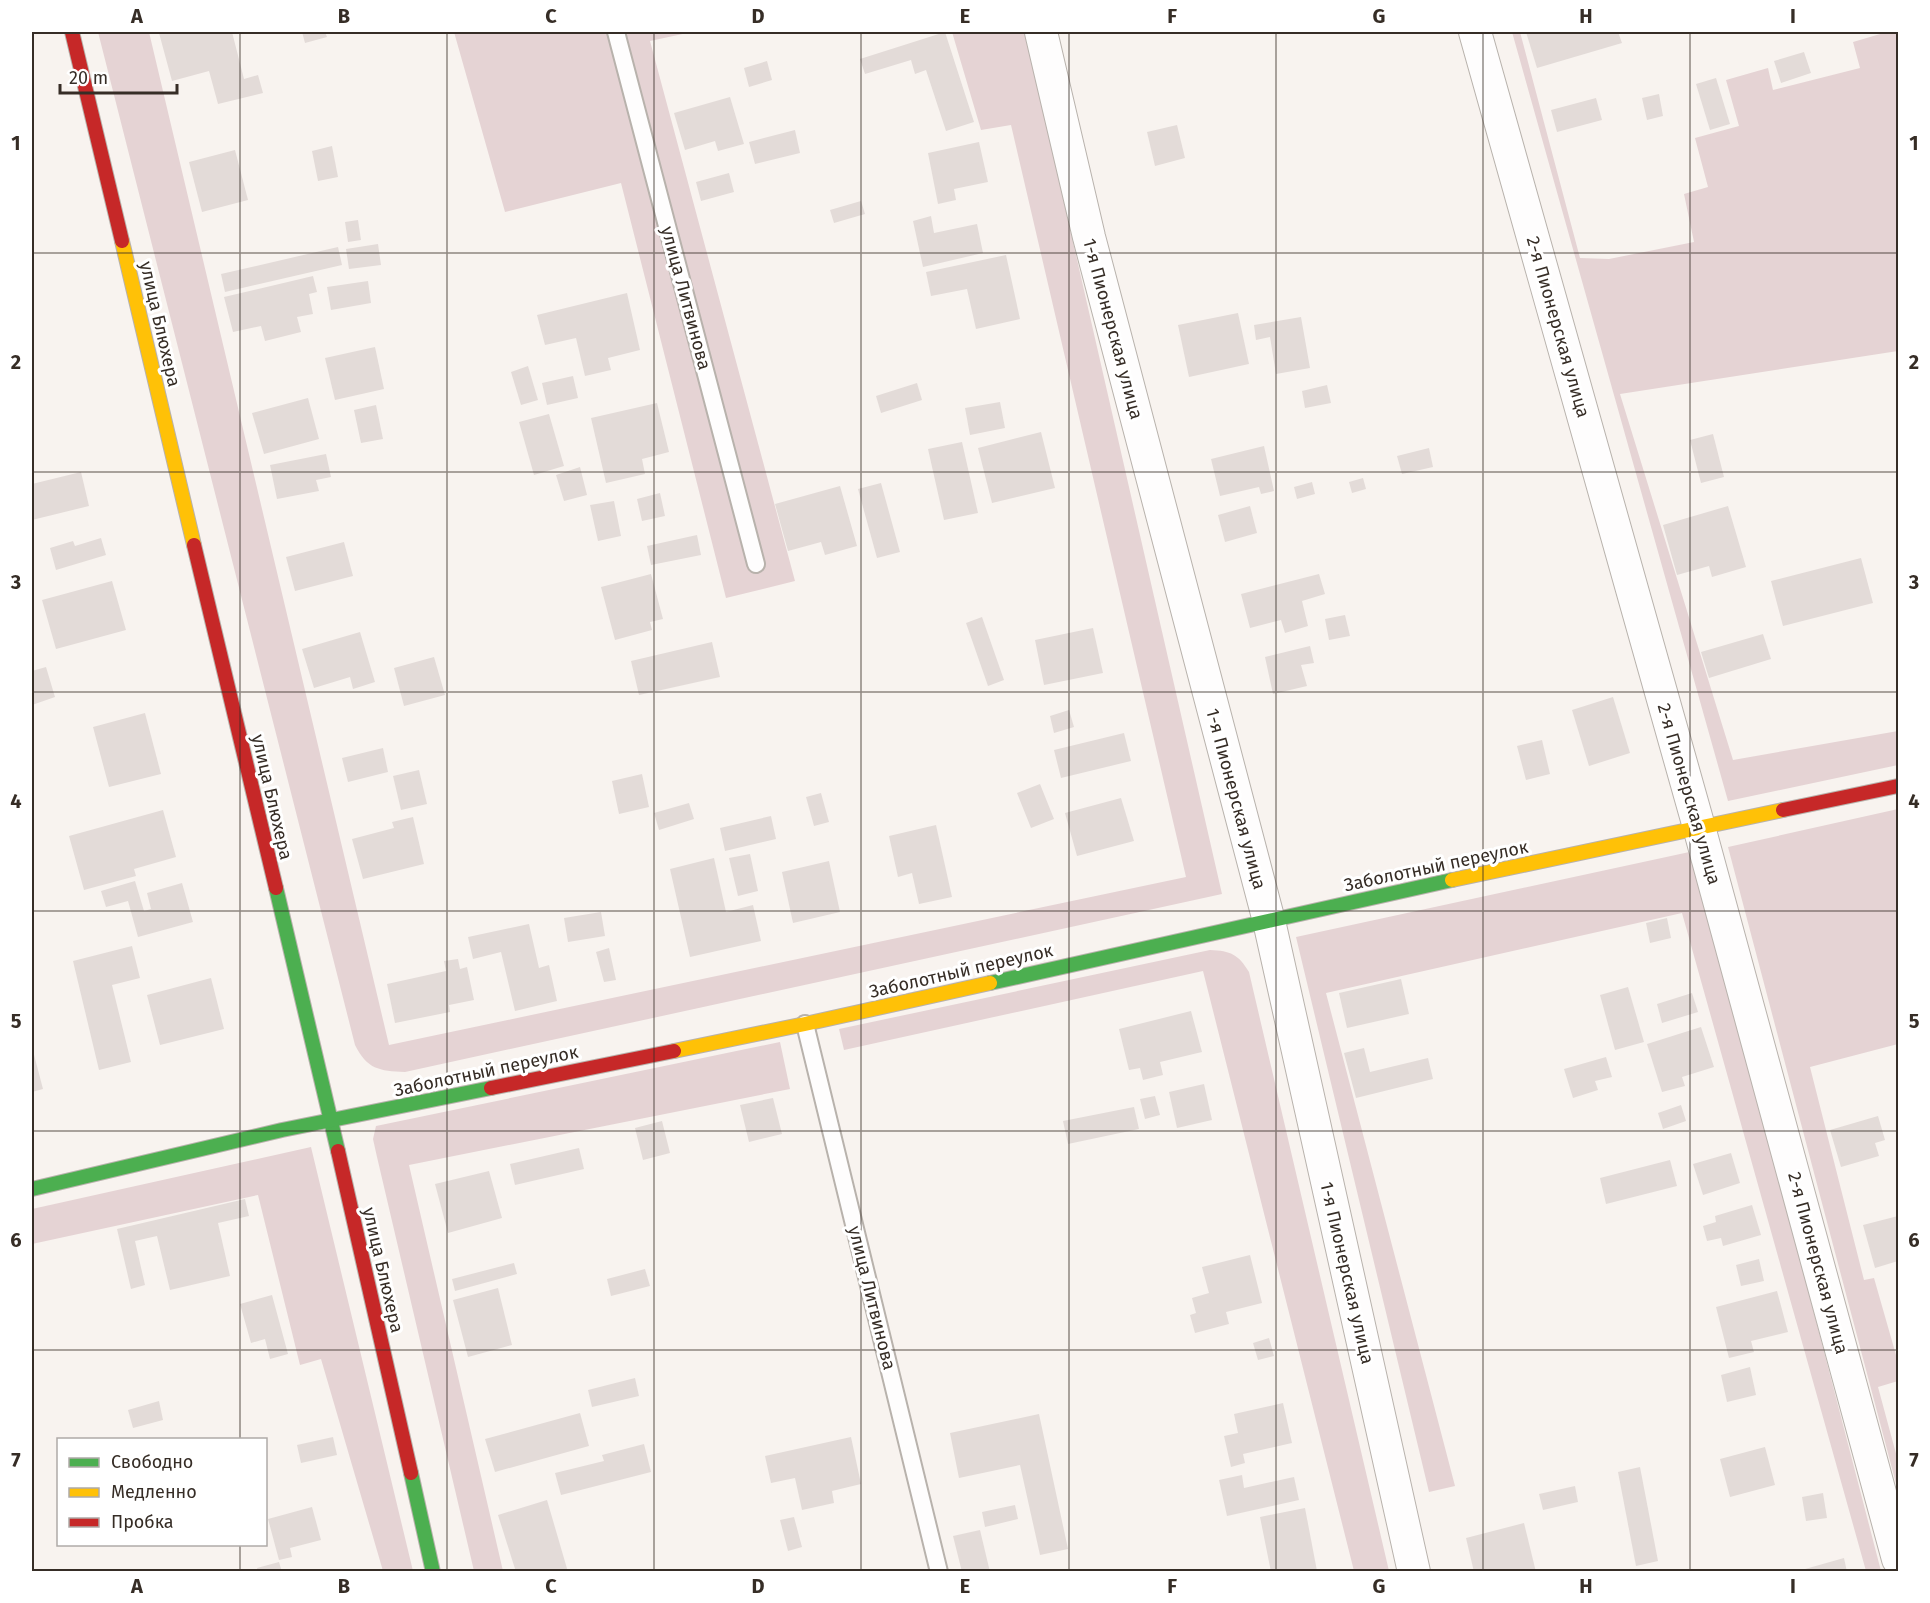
<svg xmlns="http://www.w3.org/2000/svg" width="1930" height="1603" viewBox="0 0 1930 1603" font-family="'Fira Sans',sans-serif">
<style>
.green{fill:#e5d3d4}
.building{fill:#e3dbd8}
.lines{fill:none;stroke-linecap:round;stroke-linejoin:round}
.lane-casing{stroke:#b8b2ac;stroke-width:20}
.street-casing{stroke:#b8b2ac;stroke-width:34}
.fast-casing{stroke:#b8b2ac;stroke-width:16}
.slow-casing{stroke:#b8b2ac;stroke-width:16}
.jam-casing{stroke:#b8b2ac;stroke-width:16}
.lane{stroke:#fefdfd;stroke-width:16}
.street{stroke:#fefdfd;stroke-width:32}
.fast{stroke:#4caf50;stroke-width:14}
.slow{stroke:#ffc107;stroke-width:14}
.jam{stroke:#c62828;stroke-width:14}
.grid{fill:none;stroke:#362d26;stroke-width:1.5;stroke-opacity:0.55}
.labels{text-anchor:middle;stroke-width:6;stroke-linejoin:round;paint-order:stroke}
.street-label{font-size:18px;fill:#362d26;stroke:#fff}
.neatline{fill:none;stroke:#362d26;stroke-width:2}
.grid-label{font-size:20px;text-anchor:middle;font-weight:bold;fill:#362d26}
</style>
<rect width="100%" height="100%" fill="#f8f3ef"/>
<g class="green">
<path d="M98 32H149L389 1045 1186 877 1011 125 981 130 952 32H1025L1222 894 405 1072C379 1071 367 1069 355 1045Z"/>
<path d="M454 32H692L650 41 795 581 726 598 621 183 505 212Z"/>
<path d="M1512 32H1520L1580 258 1609 259 1694 242 1684 194 1708 187 1695 138 1739 126 1726 80 1768 68 1773 90 1860 68 1853 42 1887 32H1898V351L1620 394 1733 760 1898 731V765L1728 801Z"/>
<path d="M1898 809V1044L1810 1067 1864 1280 1874 1278 1898 1362V1381L1878 1387 1898 1461V1491L1728 847Z"/>
<path d="M1694 851 1881 1571H1866L1682 913 1326 993 1455 1486 1429 1492 1296 937Z"/>
<path d="M1210 950C1231 951 1238 954 1249 972L1389 1571H1354L1203 971 844 1050 839 1029Z"/>
<path d="M780 1042 790 1089 409 1165 503 1571H474L377 1157 373 1139 376 1126Z"/>
<path d="M311 1147 413 1571H383L321 1359 300 1365 258 1195 32 1244V1209Z"/>
</g>
<g class="building">
<path d="M166 32H206V34L215 32H232L244 79 258 75 263 93 218 104 209 71 172 81 159 33Z"/>
<path d="M302 32H325L327 37 305 43Z"/>
<path d="M945 32 974 122 946 131 926 70 915 74 911 60 865 74 860 59Z"/>
<path d="M1526 32H1618L1622 43 1537 68Z"/>
<path d="M1804 52 1811 73 1781 83 1774 61Z"/>
<path d="M767 61 772 80 749 87 744 68Z"/>
<path d="M1716 78 1730 124 1710 130 1696 84Z"/>
<path d="M1659 94 1663 116 1647 120 1642 98Z"/>
<path d="M730 97 744 144 718 151 715 141 685 150 674 113Z"/>
<path d="M1596 98 1602 120 1557 132 1551 110Z"/>
<path d="M1177 125 1185 158 1155 166 1147 132Z"/>
<path d="M795 130 800 153 755 164 749 142Z"/>
<path d="M979 142 988 182 954 189 956 200 938 204 928 153Z"/>
<path d="M332 146 338 177 318 181 312 151Z"/>
<path d="M235 150 248 200 202 212 189 162Z"/>
<path d="M729 173 734 192 701 201 696 182Z"/>
<path d="M861 201 865 214 834 223 830 210Z"/>
<path d="M931 216 934 233 977 224 983 253 923 267 913 221Z"/>
<path d="M358 220 361 240 348 242 345 222Z"/>
<path d="M378 244 381 265 349 269 346 249Z"/>
<path d="M338 247 342 265 225 292 221 274Z"/>
<path d="M1006 255 1020 319 976 329 967 289 931 296 926 272Z"/>
<path d="M313 276 317 292 309 294 313 314 297 317 301 332 265 341 261 326 233 332 224 297Z"/>
<path d="M368 281 371 303 331 310 327 287Z"/>
<path d="M627 293 640 350 608 358 611 370 585 376 576 338 545 345 537 315Z"/>
<path d="M1238 313 1249 364 1189 377 1178 325Z"/>
<path d="M1301 317 1310 368 1276 374 1270 337 1256 340 1254 325Z"/>
<path d="M375 347 384 389 335 400 325 358Z"/>
<path d="M528 366 538 400 521 405 511 372Z"/>
<path d="M573 376 578 398 547 405 542 383Z"/>
<path d="M917 383 922 400 881 413 876 396Z"/>
<path d="M1327 385 1331 403 1305 408 1302 391Z"/>
<path d="M308 398 319 439 264 454 252 413Z"/>
<path d="M1000 402 1005 428 970 435 965 408Z"/>
<path d="M657 403 669 452 642 459 645 474 606 483 591 418Z"/>
<path d="M376 405 383 439 361 443 354 410Z"/>
<path d="M549 414 564 466 534 475 519 422Z"/>
<path d="M1041 432 1055 488 992 503 978 448Z"/>
<path d="M1713 434 1724 477 1701 483 1690 440Z"/>
<path d="M962 442 978 513 944 520 928 449Z"/>
<path d="M1264 446 1274 491 1261 494 1259 487 1220 496 1211 459Z"/>
<path d="M1429 448 1433 467 1402 474 1397 456Z"/>
<path d="M326 454 331 477 316 480 319 491 277 499 270 465Z"/>
<path d="M580 467 587 495 564 501 556 475Z"/>
<path d="M81 472 89 506 32 520V484Z"/>
<path d="M1363 478 1366 489 1352 493 1349 482Z"/>
<path d="M1312 482 1315 494 1297 499 1294 487Z"/>
<path d="M881 483 900 552 877 558 858 489Z"/>
<path d="M840 486 857 546 825 555 821 542 788 551 775 504Z"/>
<path d="M660 493 665 516 642 521 637 499Z"/>
<path d="M614 501 621 536 598 541 590 505Z"/>
<path d="M1250 506 1257 533 1225 542 1218 515Z"/>
<path d="M1728 506 1746 567 1712 577 1709 566 1677 575 1663 525Z"/>
<path d="M697 535 701 555 651 565 647 546Z"/>
<path d="M101 538 106 555 56 570 50 548 73 541 75 546Z"/>
<path d="M344 542 353 576 295 591 286 557Z"/>
<path d="M1861 558 1873 603 1783 626 1771 581Z"/>
<path d="M651 574 663 619 650 622 652 630 615 640 601 587Z"/>
<path d="M1319 574 1325 594 1302 601 1308 626 1285 633 1281 620 1250 628 1241 594Z"/>
<path d="M112 581 126 630 56 649 42 600Z"/>
<path d="M1345 615 1350 636 1329 640 1325 619Z"/>
<path d="M982 617 1004 680 988 686 966 623Z"/>
<path d="M1093 628 1103 673 1044 685 1035 640Z"/>
<path d="M360 632 375 682 353 689 350 677 314 688 302 649Z"/>
<path d="M1763 634 1771 659 1709 678 1701 652Z"/>
<path d="M712 642 720 677 639 695 631 661Z"/>
<path d="M1310 646 1314 663 1301 665 1307 686 1273 694 1265 657Z"/>
<path d="M434 657 445 695 404 706 394 668Z"/>
<path d="M46 667 55 697 32 705V671Z"/>
<path d="M1613 697 1630 753 1589 766 1572 710Z"/>
<path d="M1069 710 1074 727 1054 733 1050 716Z"/>
<path d="M145 713 161 774 109 787 93 727Z"/>
<path d="M1124 733 1131 761 1061 778 1054 750Z"/>
<path d="M1542 740 1550 774 1526 780 1517 746Z"/>
<path d="M383 748 388 772 348 782 342 758Z"/>
<path d="M419 770 427 804 401 810 393 776Z"/>
<path d="M642 774 649 807 619 814 612 781Z"/>
<path d="M1040 784 1054 819 1031 828 1017 793Z"/>
<path d="M821 793 829 822 814 826 806 797Z"/>
<path d="M1121 798 1134 841 1077 856 1065 813Z"/>
<path d="M689 803 694 819 659 830 654 813Z"/>
<path d="M163 810 176 857 134 869 136 876 84 890 69 836Z"/>
<path d="M771 816 776 839 725 851 720 828Z"/>
<path d="M413 817 424 864 363 879 352 839 394 828 392 822Z"/>
<path d="M936 825 952 897 919 904 912 873 898 877 889 836Z"/>
<path d="M750 854 758 891 738 896 729 858Z"/>
<path d="M714 858 726 912 753 905 761 941 690 957 670 869Z"/>
<path d="M829 861 840 912 793 923 782 872Z"/>
<path d="M135 881 144 911 151 909 147 893 182 883 193 922 138 937 128 901 106 907 101 891Z"/>
<path d="M601 912 605 936 568 942 564 918Z"/>
<path d="M1667 918 1671 938 1650 943 1646 923Z"/>
<path d="M529 924 539 968 549 965 557 1001 515 1011 501 952 473 959 468 937Z"/>
<path d="M132 946 140 978 112 985 131 1062 99 1070 73 961Z"/>
<path d="M609 948 616 980 604 982 596 952Z"/>
<path d="M458 959 460 969 467 967 474 1000 449 1005 450 1012 395 1023 387 984 446 971 444 961Z"/>
<path d="M211 978 224 1029 160 1045 147 995Z"/>
<path d="M1401 979 1409 1014 1347 1028 1339 993Z"/>
<path d="M1628 987 1644 1042 1615 1050 1600 995Z"/>
<path d="M1692 993 1698 1012 1662 1023 1657 1004Z"/>
<path d="M1191 1011 1202 1052 1160 1062 1163 1075 1143 1080 1140 1068 1129 1070 1119 1029Z"/>
<path d="M1701 1027 1714 1067 1682 1077 1685 1086 1662 1092 1647 1044Z"/>
<path d="M32 1047 43 1089 32 1092Z"/>
<path d="M1364 1048 1370 1072 1428 1058 1433 1079 1356 1098 1344 1053Z"/>
<path d="M1606 1057 1612 1077 1595 1081 1598 1090 1573 1098 1564 1069Z"/>
<path d="M1204 1084 1212 1120 1177 1128 1169 1092Z"/>
<path d="M1155 1096 1160 1115 1145 1119 1140 1099Z"/>
<path d="M773 1098 782 1134 749 1142 740 1105Z"/>
<path d="M1681 1105 1686 1121 1663 1129 1658 1113Z"/>
<path d="M1134 1107 1139 1129 1068 1144 1063 1121Z"/>
<path d="M1878 1116 1885 1140 1875 1143 1879 1156 1841 1167 1830 1130Z"/>
<path d="M662 1121 670 1153 643 1160 635 1128Z"/>
<path d="M579 1148 584 1169 515 1185 510 1164Z"/>
<path d="M1731 1153 1740 1183 1703 1195 1693 1164Z"/>
<path d="M1670 1160 1677 1186 1606 1204 1600 1178Z"/>
<path d="M489 1171 502 1218 448 1233 435 1184Z"/>
<path d="M245 1199 249 1216 218 1223 230 1276 170 1290 157 1236 135 1241 145 1285 131 1289 117 1229Z"/>
<path d="M1752 1205 1761 1235 1723 1246 1721 1238 1707 1241 1703 1226 1716 1222 1715 1216Z"/>
<path d="M1898 1216V1261L1875 1268 1863 1225Z"/>
<path d="M1250 1255 1262 1303 1226 1312 1229 1324 1195 1333 1190 1315 1196 1313 1192 1298 1209 1293 1202 1267Z"/>
<path d="M1759 1259 1764 1281 1741 1286 1736 1265Z"/>
<path d="M514 1263 517 1274 455 1291 452 1279Z"/>
<path d="M645 1269 650 1286 611 1296 607 1279Z"/>
<path d="M498 1288 512 1345 468 1357 453 1300Z"/>
<path d="M1777 1291 1788 1332 1751 1341 1754 1352 1729 1358 1716 1307Z"/>
<path d="M272 1295 288 1354 270 1359 265 1339 251 1343 240 1304Z"/>
<path d="M1269 1338 1274 1356 1258 1360 1253 1343Z"/>
<path d="M1750 1367 1756 1395 1727 1402 1721 1375Z"/>
<path d="M635 1378 639 1396 592 1407 588 1390Z"/>
<path d="M159 1401 163 1420 133 1428 128 1410Z"/>
<path d="M1283 1403 1292 1443 1243 1454 1245 1463 1231 1467 1224 1436 1238 1433 1234 1414Z"/>
<path d="M580 1413 589 1446 495 1472 485 1439Z"/>
<path d="M1039 1414 1068 1549 1040 1555 1020 1465 959 1478 950 1433Z"/>
<path d="M333 1437 337 1455 301 1463 297 1445Z"/>
<path d="M851 1437 861 1484 832 1491 834 1503 802 1510 795 1478 771 1483 765 1456Z"/>
<path d="M644 1444 651 1472 561 1495 555 1473 604 1461 602 1455Z"/>
<path d="M1765 1447 1775 1485 1730 1497 1720 1459Z"/>
<path d="M1640 1467 1658 1561 1636 1566 1618 1472Z"/>
<path d="M1242 1475 1244 1488 1294 1477 1299 1500 1227 1516 1219 1480Z"/>
<path d="M1575 1486 1578 1502 1543 1510 1539 1494Z"/>
<path d="M1823 1493 1827 1518 1806 1521 1802 1497Z"/>
<path d="M547 1500 568 1572H516L498 1515Z"/>
<path d="M1015 1505 1018 1519 985 1527 982 1512Z"/>
<path d="M312 1507 321 1540 290 1548 292 1557 279 1560 268 1519Z"/>
<path d="M1305 1508 1317 1571 1271 1572 1260 1517Z"/>
<path d="M794 1517 802 1547 788 1551 780 1520Z"/>
<path d="M1524 1523 1536 1572H1474L1466 1538Z"/>
<path d="M980 1530 990 1572H962L953 1536Z"/>
<path d="M1844 1558 1847 1572H1798V1571Z"/>
<path d="M279 1562 282 1572H258L257 1568Z"/>
</g>
<g class="lines">
<g class="lane-casing">
<g id="lane">
<path d="M616 32 756 564"/>
<path d="M805 1024 939 1572"/>
</g>
</g>
<g class="street-casing">
<g id="street">
<path d="M1041 32 1089 237 1269 921 1414 1572"/>
<path d="M1475 32 1699 827 1898 1559"/>
</g>
</g>
<g class="fast-casing">
<g id="fast">
<path d="M276 888 338 1151"/>
<path d="M990 983 1452 880"/>
<path d="M32 1189 282 1130 491 1088"/>
<path d="M411 1473 433 1572"/>
</g>
</g>
<g class="slow-casing">
<g id="slow">
<path d="M122 241 194 545"/>
<path d="M1452 880 1783 810"/>
<path d="M674 1051 805 1024 990 983"/>
</g>
</g>
<g class="jam-casing">
<g id="jam">
<path d="M72 32 122 241"/>
<path d="M194 545 276 888"/>
<path d="M1783 810 1898 786"/>
<path d="M491 1088 674 1051"/>
<path d="M338 1151 411 1473"/>
</g>
</g>
<use href="#lane" class="lane"/>
<use href="#street" class="street"/>
<use href="#fast" class="fast"/>
<use href="#slow" class="slow"/>
<use href="#jam" class="jam"/>
</g>
<path class="grid" d="M240 32V1440M447 32V1572M654 32V1572M861 32V1572M1069 32V1572M1276 32V1572M1483 32V1572M1690 32V1572M32 253H1898M32 472H1898M32 692H1898M32 911H1898M32 1131H1898M32 1350H1898M240 1544V1572"/>
<g class="labels">
<g class="street-label">
<text transform="translate(686 298) rotate(75)" y="6">улица Литвинова</text>
<text transform="translate(160 324) rotate(77)" y="6">улица Блюхера</text>
<text transform="translate(1558 327) rotate(74)" y="6">2-я Пионерская улица</text>
<text transform="translate(1113 329) rotate(75)" y="6">1-я Пионерская улица</text>
<text transform="translate(1689 794) rotate(74)" y="6">2-я Пионерская улица</text>
<text transform="translate(272 797) rotate(77)" y="6">улица Блюхера</text>
<text transform="translate(1236 799) rotate(75)" y="6">1-я Пионерская улица</text>
<text transform="translate(1436 866) rotate(-12)" y="6">Заболотный переулок</text>
<text transform="translate(961 971) rotate(-13)" y="6">Заболотный переулок</text>
<text transform="translate(486 1071) rotate(-12)" y="6">Заболотный переулок</text>
<text transform="translate(1818 1263) rotate(75)" y="6">2-я Пионерская улица</text>
<text transform="translate(383 1270) rotate(77)" y="6">улица Блюхера</text>
<text transform="translate(1347 1273) rotate(77)" y="6">1-я Пионерская улица</text>
<text transform="translate(872 1298) rotate(76)" y="6">улица Литвинова</text>
</g>
</g>
<rect width="1930" height="1603" fill="none" stroke="#ffffff" stroke-width="66"/>
<rect x="57" y="1438" width="210" height="108" fill="#ffffff" stroke="#afaba8" stroke-width="1.5"/>
<rect x="69" y="1458" width="30" height="9" fill="#4caf50" stroke="#afaba8" stroke-width="1.5"/>
<text x="111" y="1468" font-size="18" fill="#362d26">Свободно</text>
<rect x="69" y="1488" width="30" height="9" fill="#ffc107" stroke="#afaba8" stroke-width="1.5"/>
<text x="111" y="1498" font-size="18" fill="#362d26">Медленно</text>
<rect x="69" y="1518" width="30" height="9" fill="#c62828" stroke="#afaba8" stroke-width="1.5"/>
<text x="111" y="1528" font-size="18" fill="#362d26">Пробка</text>
<path d="M60 84v9h117v-9" fill="none" stroke="#362d26" stroke-width="3"/>
<text x="69" y="84" font-size="18" fill="#362d26" stroke="#ffffff" stroke-width="4.5" paint-order="stroke">20 m</text>
<rect x="33" y="33" width="1864" height="1537" class="neatline"/>
<g class="grid-label">
<text x="137" y="23">A</text>
<text x="344" y="23">B</text>
<text x="551" y="23">C</text>
<text x="758" y="23">D</text>
<text x="965" y="23">E</text>
<text x="1172" y="23">F</text>
<text x="1379" y="23">G</text>
<text x="1586" y="23">H</text>
<text x="1793" y="23">I</text>
<text x="16" y="150">1</text>
<text x="1914" y="150">1</text>
<text x="16" y="369">2</text>
<text x="1914" y="369">2</text>
<text x="16" y="589">3</text>
<text x="1914" y="589">3</text>
<text x="16" y="808">4</text>
<text x="1914" y="808">4</text>
<text x="16" y="1028">5</text>
<text x="1914" y="1028">5</text>
<text x="16" y="1247">6</text>
<text x="1914" y="1247">6</text>
<text x="16" y="1467">7</text>
<text x="1914" y="1467">7</text>
<text x="137" y="1593">A</text>
<text x="344" y="1593">B</text>
<text x="551" y="1593">C</text>
<text x="758" y="1593">D</text>
<text x="965" y="1593">E</text>
<text x="1172" y="1593">F</text>
<text x="1379" y="1593">G</text>
<text x="1586" y="1593">H</text>
<text x="1793" y="1593">I</text>
</g>
</svg>
